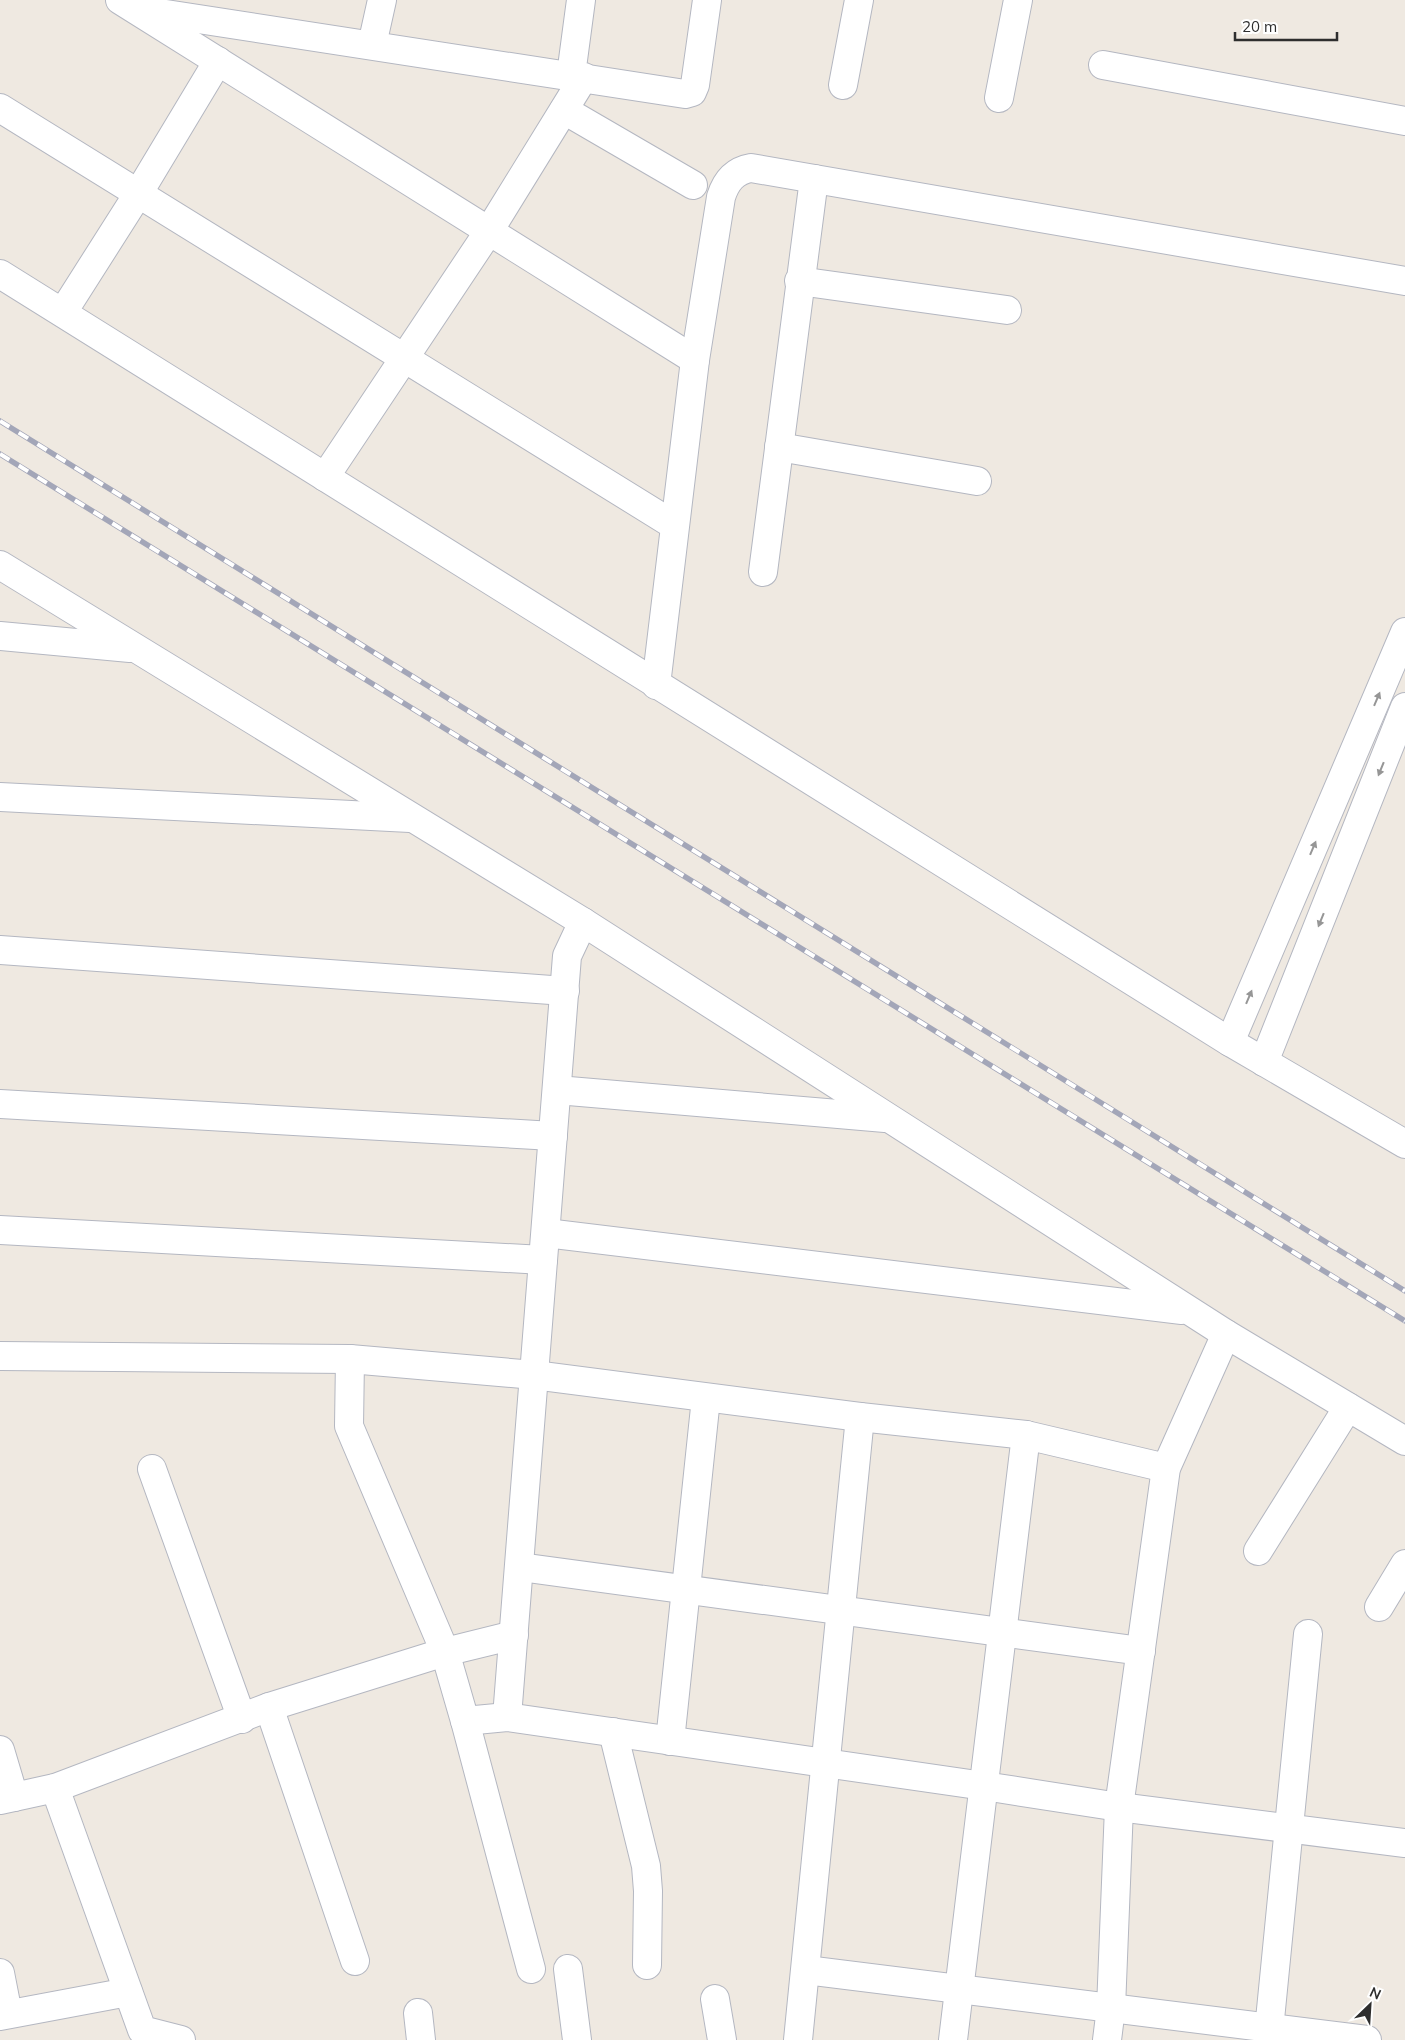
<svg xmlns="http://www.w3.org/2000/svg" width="1405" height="2040" viewBox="0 0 1405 2040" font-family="Mulish,sans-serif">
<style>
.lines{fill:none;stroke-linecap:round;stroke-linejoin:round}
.minor-casing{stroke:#b4b7c1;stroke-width:30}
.minor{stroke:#fff;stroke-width:28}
.rail-casing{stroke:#a3a6b8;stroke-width:5.5}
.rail{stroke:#fff;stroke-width:4;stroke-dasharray:11;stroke-linecap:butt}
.oneway{fill:#969696}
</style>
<rect width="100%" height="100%" fill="#efe9e1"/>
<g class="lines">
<g class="minor-casing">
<g id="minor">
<path d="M120 0 695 360"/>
<path d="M146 11 685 94 692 92 695 85 707 0"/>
<path d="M372 45 382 0"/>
<path d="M1103 65 1405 121"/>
<path d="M571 75 581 0"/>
<path d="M843 85 859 0"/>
<path d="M999 98 1018 0"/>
<path d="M0 108 674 525"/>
<path d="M564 110 693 185"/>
<path d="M0 274 1230 1042 1405 1144"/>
<path d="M799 281 1007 310"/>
<path d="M63 312 138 194 218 61"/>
<path d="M779 447 977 481"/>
<path d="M325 477 489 231 584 77"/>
<path d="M0 565 583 922 1226 1334 1405 1441"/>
<path d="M763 572 814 179"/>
<path d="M0 636 130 648"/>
<path d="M656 685 695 360 721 197C726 181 734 171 751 168L1405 281"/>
<path d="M0 797 410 818"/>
<path d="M0 950 565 991"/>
<path d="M1230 1042 1405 632"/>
<path d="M1264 1062 1405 707"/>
<path d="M557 1090 885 1118"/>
<path d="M0 1104 553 1136"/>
<path d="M0 1230 543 1260"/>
<path d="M546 1233 1182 1310"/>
<path d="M0 1356 350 1359 534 1375 860 1417 1026 1435 1166 1468"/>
<path d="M350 1359 349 1426 445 1652 465 1721 507 1717 984 1786 1119 1807 1405 1843"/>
<path d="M152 1469 242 1719"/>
<path d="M1258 1551 1348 1407"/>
<path d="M520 1567 1141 1651"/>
<path d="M1379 1607 1405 1564"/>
<path d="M269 1707 355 1961"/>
<path d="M507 1717 567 956 583 922"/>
<path d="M465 1721 531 1969"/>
<path d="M613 1732 646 1866 648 1891 647 1965"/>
<path d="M670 1741 706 1398"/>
<path d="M0 1750 14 1797"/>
<path d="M55 1788 142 2030 181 2040"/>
<path d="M0 1800 55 1788 269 1707 445 1652 514 1635"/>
<path d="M568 1969 577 2040"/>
<path d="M806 1970 1367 2040"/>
<path d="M0 1973 8 2014"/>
<path d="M715 1999 722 2040"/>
<path d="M418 2013 421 2040"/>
<path d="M0 2016 128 1992"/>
<path d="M798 2040 860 1417"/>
<path d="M953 2040 1026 1435"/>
<path d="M1107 2040 1111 2008 1119 1807 1166 1468 1226 1334"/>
<path d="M1268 2040 1308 1634"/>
</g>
</g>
<use href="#minor" class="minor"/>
<g class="rail-casing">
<g id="rail">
<path d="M0 421 1405 1291"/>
<path d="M0 454 1405 1321"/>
</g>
</g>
<use href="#rail" class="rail"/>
</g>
<defs><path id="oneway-solid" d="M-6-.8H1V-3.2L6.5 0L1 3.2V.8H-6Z" transform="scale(1.25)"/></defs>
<g class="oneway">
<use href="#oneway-solid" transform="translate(1377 699) rotate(-67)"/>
<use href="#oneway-solid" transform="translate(1381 769) rotate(112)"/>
<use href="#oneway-solid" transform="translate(1313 848) rotate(-67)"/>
<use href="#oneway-solid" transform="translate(1321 920) rotate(112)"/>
<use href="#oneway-solid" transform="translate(1249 997) rotate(-67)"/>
</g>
<g transform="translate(1370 2005) rotate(25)" stroke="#ffffff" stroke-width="4" paint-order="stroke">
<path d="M0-4L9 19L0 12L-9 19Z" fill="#2e2e2e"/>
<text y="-8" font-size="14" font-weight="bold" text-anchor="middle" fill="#2e2e2e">N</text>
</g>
<path d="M1235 32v8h102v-8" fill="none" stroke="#2e2e2e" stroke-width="2.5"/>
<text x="1242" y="32" font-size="15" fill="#2e2e2e" stroke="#ffffff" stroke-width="4" paint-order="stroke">20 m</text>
</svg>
